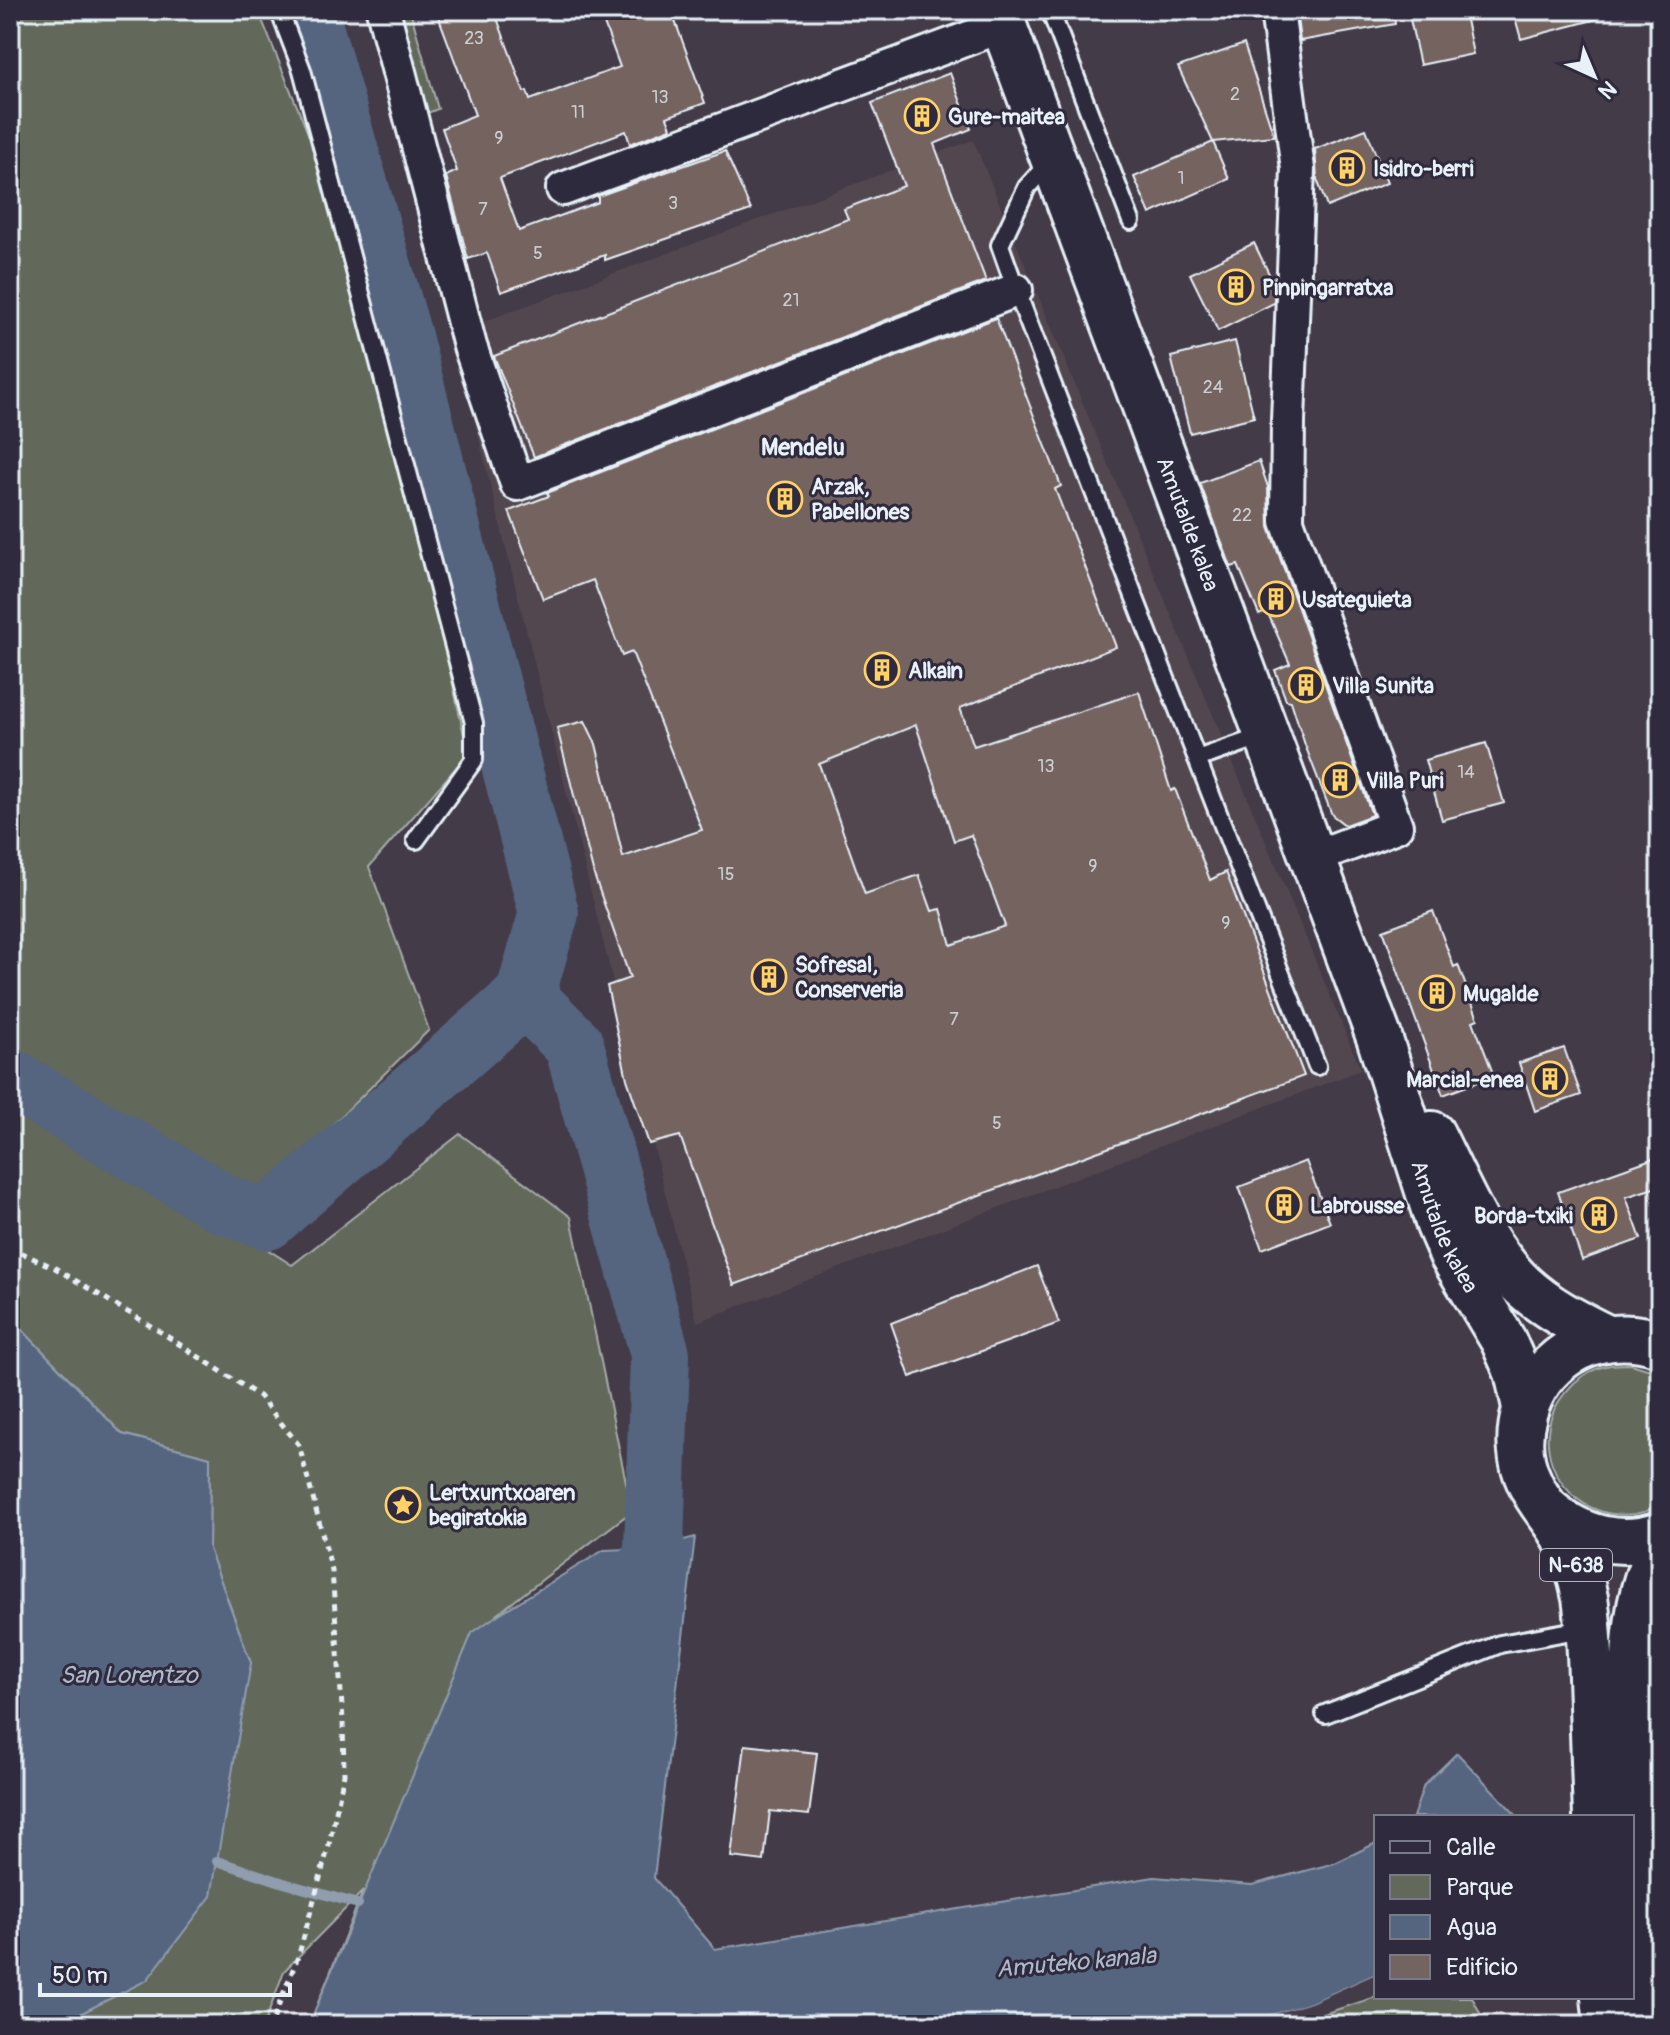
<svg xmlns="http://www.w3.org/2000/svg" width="1670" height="2035" viewBox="0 0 1670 2035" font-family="Pangolin,sans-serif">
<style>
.built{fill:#524750}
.green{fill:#62685a;stroke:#a5aca9;stroke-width:2}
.water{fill:#54657f;stroke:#8f9daf;stroke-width:2}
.pier{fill:#443b48}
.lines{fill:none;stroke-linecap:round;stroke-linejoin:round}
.stream{stroke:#8f9daf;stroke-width:10}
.river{stroke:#54657f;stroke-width:60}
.building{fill:#746461;stroke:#e8f1f8;stroke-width:2;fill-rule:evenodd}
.service-casing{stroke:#e8f1f8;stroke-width:22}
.minor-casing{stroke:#e8f1f8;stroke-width:38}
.secondary-casing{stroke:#e8f1f8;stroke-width:50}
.primary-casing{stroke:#e8f1f8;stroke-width:50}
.path{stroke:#e8f1f8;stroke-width:5;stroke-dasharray:6 6;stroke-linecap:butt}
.service{stroke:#2f2a3d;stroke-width:16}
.minor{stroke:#2f2a3d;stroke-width:32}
.secondary{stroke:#2f2a3d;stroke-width:44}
.primary{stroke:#2f2a3d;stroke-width:44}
.labels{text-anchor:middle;stroke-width:6;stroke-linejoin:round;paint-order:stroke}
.number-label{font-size:18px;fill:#cbced2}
.shield{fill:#2f2a3d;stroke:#b0b5c0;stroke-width:2}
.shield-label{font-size:20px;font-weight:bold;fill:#e8f1f8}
.poi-label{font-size:22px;font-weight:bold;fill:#e8f1f8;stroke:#2f2a3d;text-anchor:start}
.street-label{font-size:22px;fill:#e8f1f8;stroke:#2f2a3d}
.neighbourhood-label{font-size:24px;font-weight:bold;fill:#e8f1f8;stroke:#2f2a3d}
.water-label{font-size:24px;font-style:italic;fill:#adb9c8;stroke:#2f2a3d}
</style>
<rect width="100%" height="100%" fill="#443b48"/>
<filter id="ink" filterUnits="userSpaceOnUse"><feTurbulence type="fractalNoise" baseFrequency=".0125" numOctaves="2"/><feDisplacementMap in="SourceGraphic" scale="16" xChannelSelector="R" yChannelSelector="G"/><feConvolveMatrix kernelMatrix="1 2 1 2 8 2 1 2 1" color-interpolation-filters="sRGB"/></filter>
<g filter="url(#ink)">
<path class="built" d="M973 140 1361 1070 697 1322 453 333Z"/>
<g class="green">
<path d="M10 10H258L363 269 468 754 369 867 429 1030 255 1201 10 1049Z"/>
<path d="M391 10H410L438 109 420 116Z"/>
<path d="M10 1084 292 1265 460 1134 571 1217 632 1511 496 1615 553 1732 309 2025 363 1891 284 1971 264 2025H46L76 2016 251 1663 209 1549 210 1457 122 1434 10 1317Z"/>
<path d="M1631 1364 1660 1373V1505C1645 1514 1630 1516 1613 1514 1569 1509 1537 1461 1551 1418 1555 1404 1564 1393 1574 1383 1583 1375 1595 1368 1606 1366 1614 1364 1623 1364 1631 1364Z"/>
<path d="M1376 1997H1472L1486 2025H1289Z"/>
</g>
<g class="water">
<path d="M10 1317 122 1434 210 1457 209 1549 251 1663 211 1896 147 1980 76 2016 46 2025H10Z"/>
<path d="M695 1537 654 1878 715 1949 1154 1877 1252 1885 1335 1863 1376 1843V1974L1311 2003 1239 2025H309L472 1633 499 1614 604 1550 654 1548Z"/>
<path d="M1457 1753 1518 1817H1413L1424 1785Z"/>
</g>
<path class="pier" d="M1376 1974V1978L1312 2007 1253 2025H1239L1311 2003Z"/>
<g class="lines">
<path class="stream" d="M217 1861 284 1883 358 1904"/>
<g class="river">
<path d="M308 10 401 333 549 913 525 996 574 1045 660 1354 654 1548 633 1628"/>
<path d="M10 1078 224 1204 267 1220 525 996"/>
</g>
</g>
<g class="building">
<path d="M436 10H494L524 92 527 91 530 100 620 67 599 10H671L705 103 667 117 671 128 630 144 626 131 500 178 519 231 598 202V196L725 151 751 210 605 260V255L501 292 487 253 468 259 446 176 457 171 442 128 475 115Z"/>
<path d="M1296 10H1393L1395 24 1300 41Z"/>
<path d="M1408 10H1464L1473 54 1420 65Z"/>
<path d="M1513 10H1595L1597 19 1521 39Z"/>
<path d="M1244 44 1274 136 1213 142 1178 67Z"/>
<path d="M950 73 971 129 934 144 986 281 534 457 494 356 848 219 844 209 904 186 872 103Z"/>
<path d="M1366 129 1387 183 1327 207 1317 179 1315 149Z"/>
<path d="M1213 142 1229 179 1150 214 1134 177Z"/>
<path d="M1254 243 1274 284V303L1218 331 1190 274Z"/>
<path d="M996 318 1061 486 1055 489 1116 647 960 708 974 746 1139 692 1171 791 1175 789 1210 880 1226 872 1304 1076 734 1285 680 1136 649 1144 627 1079 607 986 630 978 594 875 557 728 585 721 596 744 623 857 702 830 632 652 622 656 593 580 543 599 509 511 549 496 547 493ZM916 725 954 841 971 835 1005 926 951 945 941 909 932 911 919 875 865 894 819 764Z"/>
<path d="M1235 341 1254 417 1190 433 1171 357Z"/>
<path d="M1259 461 1268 487 1269 527 1372 815 1345 825 1332 815 1305 745 1291 701 1286 700 1275 670 1290 664 1267 611 1259 615 1238 565 1231 567 1200 483Z"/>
<path d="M1486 743 1504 803 1442 820 1425 760Z"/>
<path d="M1433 911 1454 967 1458 965 1478 1019 1473 1021 1494 1076 1443 1095 1383 930Z"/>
<path d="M1564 1048 1581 1095 1535 1111 1519 1063Z"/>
<path d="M1660 1156V1186L1626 1197 1641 1239 1582 1260 1558 1192Z"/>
<path d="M1306 1161 1330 1223 1262 1249 1239 1187Z"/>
<path d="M1037 1266 1059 1323 910 1377 891 1323Z"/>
<path d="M745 1745 817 1753 809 1815 770 1811 764 1861 731 1857Z"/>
</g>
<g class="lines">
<g class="service-casing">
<g id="service">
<path d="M279 10 302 70 474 723V760L416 840"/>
<path d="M1050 10 1131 221"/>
<path d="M1050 162 1027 187 1000 245 1016 290 1197 759 1266 735"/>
<path d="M1197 759 1317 1066"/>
<path d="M1325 1714 1500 1644 1588 1628"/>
</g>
</g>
<g class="minor-casing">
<g id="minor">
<path d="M383 10 470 346 517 484 1016 290"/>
<path d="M1277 10 1298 169 1288 421 1287 521 1396 826 1313 858"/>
<path d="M563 189 1004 25"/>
</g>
</g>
<g class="secondary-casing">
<g id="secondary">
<path id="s1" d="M998 10 1379 1037 1439 1225 1452 1255 1503 1340 1517 1372 1525 1407"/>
<path d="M1432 1134C1457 1183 1483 1249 1523 1286 1548 1309 1577 1323 1607 1338"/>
</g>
</g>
<g class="primary-casing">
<g id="primary">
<path d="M1547 1510C1580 1538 1618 1549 1660 1535"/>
<path d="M1596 1817C1594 1770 1593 1723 1591 1677 1590 1650 1589 1624 1585 1598 1581 1577 1573 1553 1563 1534 1554 1517 1538 1502 1530 1483 1508 1438 1525 1382 1567 1354 1594 1336 1629 1333 1660 1344"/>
<path d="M1604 1997 1607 2025"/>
<path d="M1645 2025C1641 1949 1638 1874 1636 1798 1634 1727 1623 1611 1660 1550"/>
</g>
</g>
<path class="path" d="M10 1248 55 1268 159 1331 259 1396 299 1445 332 1571 343 1720 344 1774 328 1849 299 1954 271 2025"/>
<use href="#service" class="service"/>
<use href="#minor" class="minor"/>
<use href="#secondary" class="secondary"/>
<use href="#primary" class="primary"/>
</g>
</g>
<defs>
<g id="building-ring" transform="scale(1.8)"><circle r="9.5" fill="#2f2a3d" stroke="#ffd166" stroke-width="1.5"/><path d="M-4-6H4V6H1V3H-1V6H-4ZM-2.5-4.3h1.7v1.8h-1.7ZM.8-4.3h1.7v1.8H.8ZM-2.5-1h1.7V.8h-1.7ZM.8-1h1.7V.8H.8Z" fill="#ffd166"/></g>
<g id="sight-ring" transform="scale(1.8)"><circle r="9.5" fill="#2f2a3d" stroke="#ffd166" stroke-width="1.5"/><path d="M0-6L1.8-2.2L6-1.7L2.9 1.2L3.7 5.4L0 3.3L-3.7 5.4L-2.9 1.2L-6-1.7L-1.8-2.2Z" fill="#ffd166"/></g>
</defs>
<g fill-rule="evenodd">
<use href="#building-ring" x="922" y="116"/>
<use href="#building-ring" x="1347" y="168"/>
<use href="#building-ring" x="1236" y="287"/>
<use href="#building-ring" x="785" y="499"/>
<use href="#building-ring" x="1276" y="599"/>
<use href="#building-ring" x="882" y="670"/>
<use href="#building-ring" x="1306" y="685"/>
<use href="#building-ring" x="1340" y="780"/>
<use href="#building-ring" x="769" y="977"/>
<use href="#building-ring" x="1437" y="993"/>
<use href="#building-ring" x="1550" y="1079"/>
<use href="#building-ring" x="1284" y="1205"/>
<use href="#building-ring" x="1599" y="1215"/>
<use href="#sight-ring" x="403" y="1505"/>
</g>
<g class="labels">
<g class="number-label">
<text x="474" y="44">23</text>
<text x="1235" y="100">2</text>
<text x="660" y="103">13</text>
<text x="578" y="118">11</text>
<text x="499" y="144">9</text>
<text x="1181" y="184">1</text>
<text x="673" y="209">3</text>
<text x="483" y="215">7</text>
<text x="538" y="259">5</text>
<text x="791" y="306">21</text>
<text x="1213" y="393">24</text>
<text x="1242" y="521">22</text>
<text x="1046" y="772">13</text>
<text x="1466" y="778">14</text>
<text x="1093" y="872">9</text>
<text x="726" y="880">15</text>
<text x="1226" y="929">9</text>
<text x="954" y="1025">7</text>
<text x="997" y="1129">5</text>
</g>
<rect class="shield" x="1540" y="1549" width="72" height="32" rx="6"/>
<g class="shield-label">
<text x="1576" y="1572">N-638</text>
</g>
<g class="poi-label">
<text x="948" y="124">Gure-maitea</text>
<text x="1373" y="176">Isidro-berri</text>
<text x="1262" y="295">Pinpingarratxa</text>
<text x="811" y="494">Arzak,<tspan x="811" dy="25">Pabellones</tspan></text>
<text x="1302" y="607">Usateguieta</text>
<text x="908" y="678">Alkain</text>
<text x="1332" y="693">Villa Sunita</text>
<text x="1366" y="788">Villa Puri</text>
<text x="795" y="972">Sofresal,<tspan x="795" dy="25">Conserveria</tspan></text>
<text x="1463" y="1001">Mugalde</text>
<text x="1524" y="1087" text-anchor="end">Marcial-enea</text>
<text x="1310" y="1213">Labrousse</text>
<text x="1573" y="1223" text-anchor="end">Borda-txiki</text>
<text x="429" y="1500">Lertxuntxoaren<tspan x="429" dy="25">begiratokia</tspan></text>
</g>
<g class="street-label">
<text dy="8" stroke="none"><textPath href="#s1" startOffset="548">Amutalde kalea</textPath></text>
<text dy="8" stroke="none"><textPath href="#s1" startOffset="1296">Amutalde kalea</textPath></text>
</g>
<g class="neighbourhood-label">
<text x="803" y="455">Mendelu</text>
</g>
<g class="water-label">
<text x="129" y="1683">San Lorentzo</text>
<text transform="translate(1076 1962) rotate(-5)" y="8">Amuteko kanala</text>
</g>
</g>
<rect width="1670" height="2035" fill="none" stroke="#2f2a3d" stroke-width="40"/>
<rect x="20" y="20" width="1630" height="1995" fill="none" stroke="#e8f1f8" stroke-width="3" filter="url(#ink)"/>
<rect x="1374" y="1815" width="260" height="184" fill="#2f2a3d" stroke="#797a88" stroke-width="2"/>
<rect x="1390" y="1841" width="40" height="12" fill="#2f2a3d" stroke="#797a88" stroke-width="2"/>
<text x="1446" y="1855" font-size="24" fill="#e8f1f8">Calle</text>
<rect x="1390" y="1875" width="40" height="24" fill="#62685a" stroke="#797a88" stroke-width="2"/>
<text x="1446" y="1895" font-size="24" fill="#e8f1f8">Parque</text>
<rect x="1390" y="1915" width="40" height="24" fill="#54657f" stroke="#797a88" stroke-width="2"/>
<text x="1446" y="1935" font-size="24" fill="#e8f1f8">Agua</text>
<rect x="1390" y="1955" width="40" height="24" fill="#746461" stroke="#797a88" stroke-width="2"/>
<text x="1446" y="1975" font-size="24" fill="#e8f1f8">Edificio</text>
<g transform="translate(1594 76) rotate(136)" stroke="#2f2a3d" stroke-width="6" paint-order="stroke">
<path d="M0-6L14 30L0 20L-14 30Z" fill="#e8f1f8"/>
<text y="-12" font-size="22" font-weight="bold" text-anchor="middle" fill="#e8f1f8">N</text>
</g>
<path d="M40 1983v12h250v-12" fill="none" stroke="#e8f1f8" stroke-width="4"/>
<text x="52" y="1983" font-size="24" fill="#e8f1f8" stroke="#2f2a3d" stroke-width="6" paint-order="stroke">50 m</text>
</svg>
